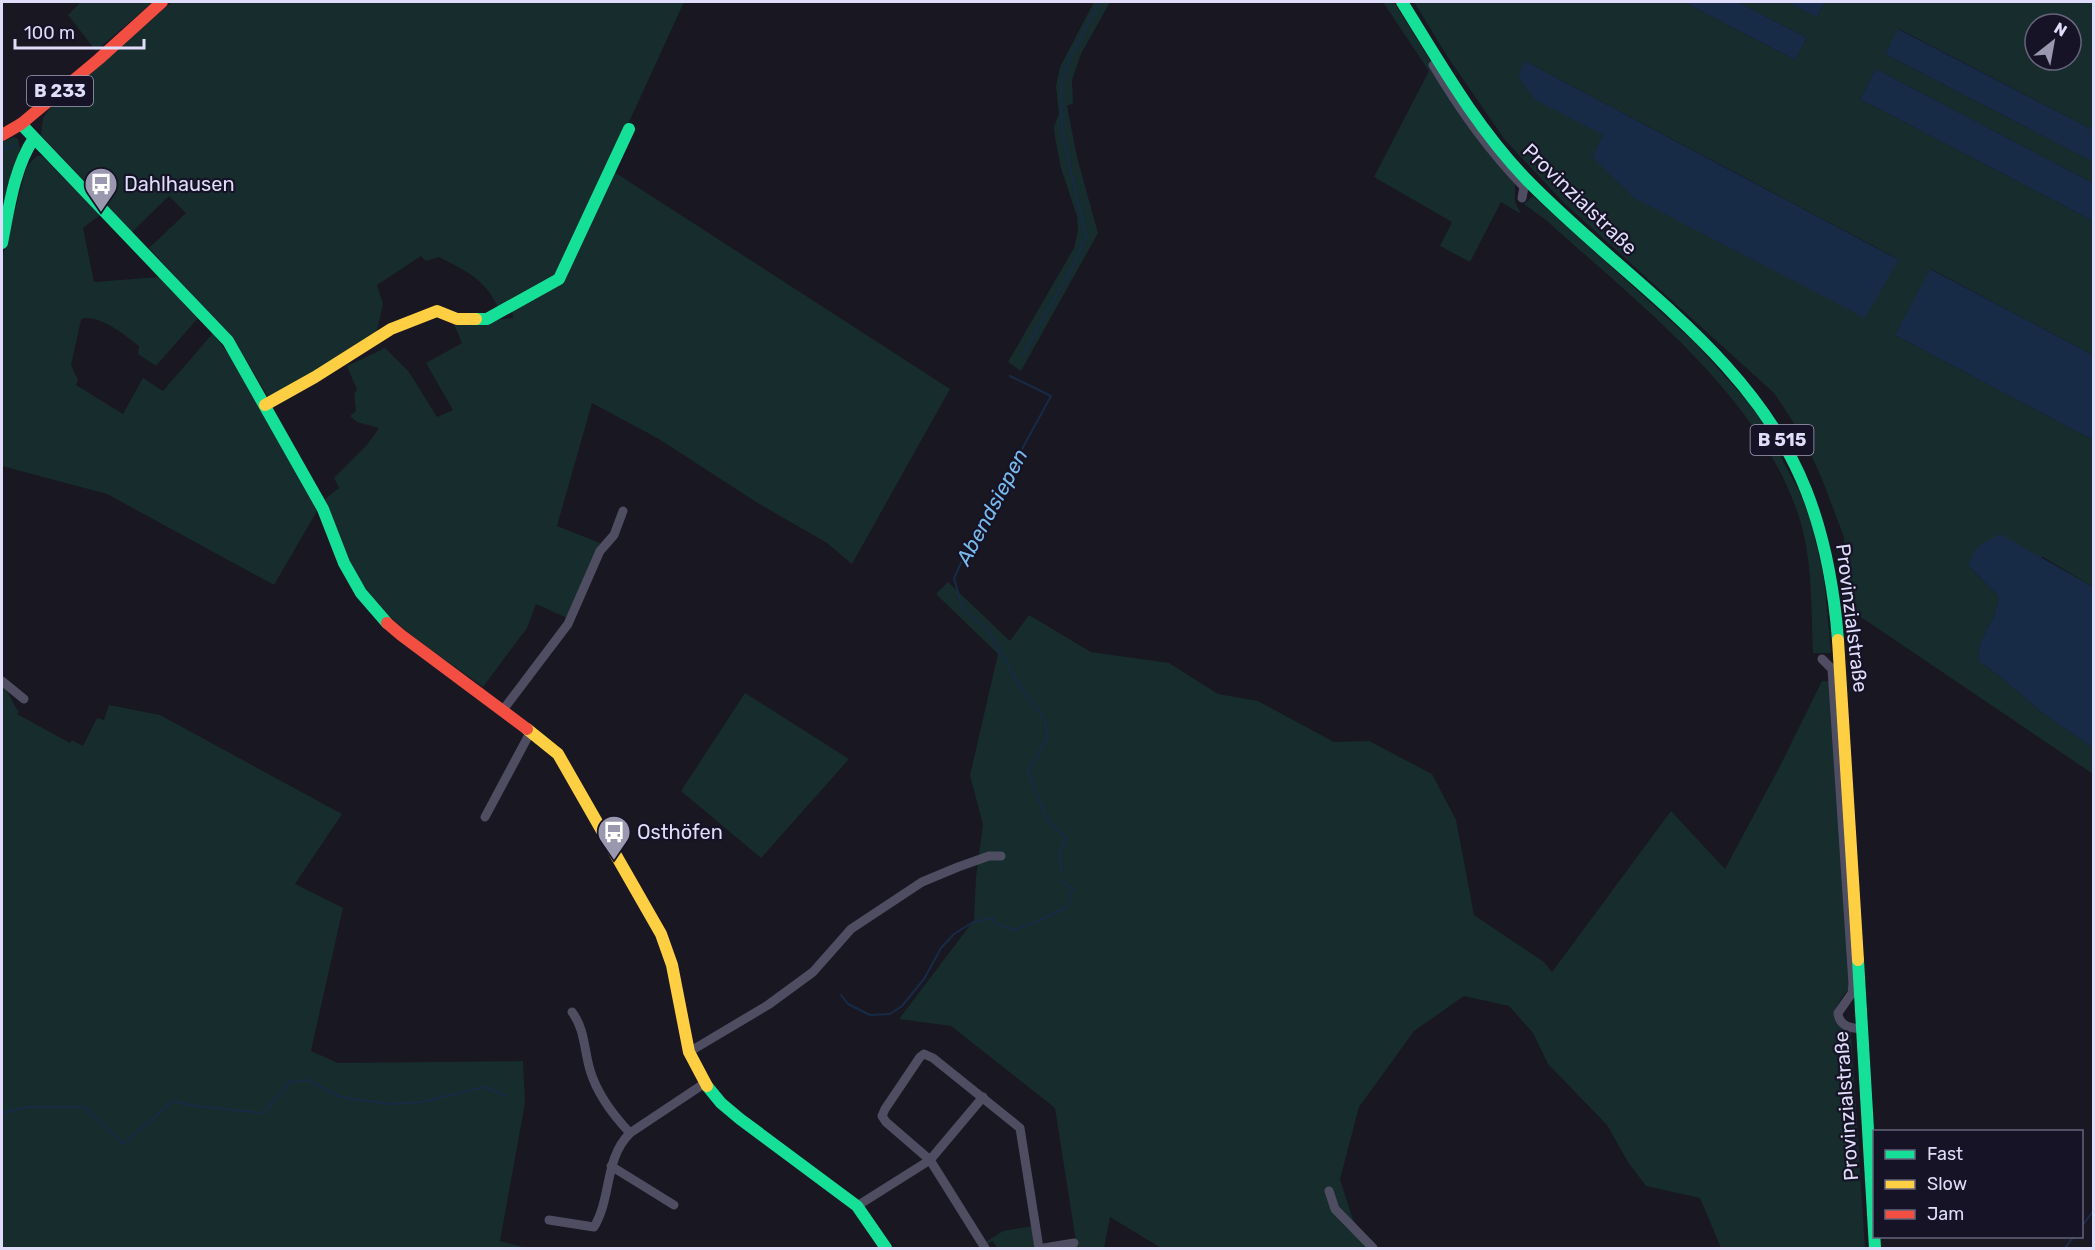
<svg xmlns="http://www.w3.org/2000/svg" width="2095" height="1250" viewBox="0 0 2095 1250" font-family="Rubik,sans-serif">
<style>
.green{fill:#172c2c;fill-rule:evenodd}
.water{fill:#182b46}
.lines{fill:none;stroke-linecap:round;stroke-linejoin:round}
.stream{stroke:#182b46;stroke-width:2}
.street{stroke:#4f4d61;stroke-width:9}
.fast{stroke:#16e098;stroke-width:12}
.slow{stroke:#ffcf43;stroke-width:12}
.jam{stroke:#f24e42;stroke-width:12}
.labels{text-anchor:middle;stroke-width:4.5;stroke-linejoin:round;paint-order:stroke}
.shield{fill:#161326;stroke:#a3a0ba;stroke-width:1.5}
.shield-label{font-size:18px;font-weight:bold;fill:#dfddfa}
.poi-label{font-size:20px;fill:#dfddfa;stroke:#161326;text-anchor:start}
.street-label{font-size:20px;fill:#dfddfa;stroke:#161326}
.water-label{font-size:21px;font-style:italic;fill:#78baed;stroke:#161326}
</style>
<rect width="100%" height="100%" fill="#191722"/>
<g class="green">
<path d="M81 2H153L96 51 68 15Z"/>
<path d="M172 2H684L608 168 950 389 852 564 827 543 756 502 659 439 592 403 557 526 600 543 567 618 536 604 527 628 483 687C439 654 385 624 357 575 344 551 335 524 325 499L339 488 334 478 366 446 379 428 357 422 350 416 356 411 354 393 357 390 347 366 385 348 409 372 437 417 453 410 426 363 462 343 454 324 513 318 511 301 499 309C484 278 469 273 439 257L426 261 421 256 377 285 383 304 376 335 270 400 236 343 149 248 186 213 169 196 132 232 41 135 43 118 50 108Z"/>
<path d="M1094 2H1110L1081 54 1072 80 1073 103 1067 106 1077 157 1098 233 1021 371 1008 362 1074 248 1078 231 1077 216 1061 168 1055 137 1054 126 1059 114 1056 86 1060 67Z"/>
<path d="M1383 2H1394L1444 83 1515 178V202L1521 214 1501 202 1470 262 1440 246 1452 222 1374 177 1429 71Z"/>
<path d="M1414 2H1684L1795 60 1807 38 1738 2H1787L1817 17 1825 2H2093V130L1899 29 1885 54 2093 162V183L1876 69 1860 99 2093 221V355L1931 269 1895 335 2093 440V587L2043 557 1968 565 1999 597 1994 616 1980 643 1978 661 1997 674 2040 711 2093 748V774L1843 605 1844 537 1822 479 1803 437 1774 393 1564 203 1505 140 1447 56ZM2035 24H2071V60H2035ZM1525 61 1898 259 1592 158 1603 135Z"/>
<path d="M13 137 18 139 20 148 2 222V142Z"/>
<path d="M37 156H42L100 215 83 228 94 282 159 277 198 318 156 366 138 354 139 346C123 334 104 317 83 318L81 320 71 365 78 380 76 385 123 414 143 378 163 391 213 333 229 355 317 511 274 585 107 494 2 466V259L26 169 30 163Z"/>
<path d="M1533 196 1695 343 1748 402 1761 420 1800 493 1812 525 1824 579 1831 653H1813C1811 608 1813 561 1799 517 1760 396 1639 304 1547 221L1524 204Z"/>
<path d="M948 582 1010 641 1029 615 1091 652 1169 663 1218 694 1258 701 1334 742 1369 741 1432 774 1456 820 1474 915 1544 962 1552 972 1671 811 1725 869 1779 768 1822 681 1833 682 1853 984C1840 998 1820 1024 1851 1032L1865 1248H1721L1700 1198 1646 1186 1628 1162 1607 1125 1548 1064 1533 1033 1509 1006 1464 996 1414 1031 1359 1107 1340 1179 1353 1220 1374 1248H1161L1110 1217 1104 1248H1077L1055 1108 951 1026 899 1019 974 920 976 877 983 825 970 775 998 654 936 594Z"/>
<path d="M2 686C12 695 11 702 19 712L17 714 70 743 72 740 83 746 97 718 104 720 109 705 160 715 342 814 295 884 343 908 311 1051 338 1063 523 1061 525 1103 500 1241 527 1248H2Z"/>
<path d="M745 693 849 759 761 858 681 791Z"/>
<path d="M1033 1226 1036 1243 1034 1248H997L993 1241 986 1244V1242L1003 1231Z"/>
</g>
<g class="water">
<path d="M1684 2H1738L1807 38 1795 60Z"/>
<path d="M1787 2H1825L1817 17Z"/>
<path d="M1898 29 2093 130V162L1885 54Z"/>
<path d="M1525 61 1899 260 1865 318 1634 198 1592 157 1603 135 1535 100 1518 76Z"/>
<path d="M1876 69 2093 183V221L1860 99Z"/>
<path d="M1930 269 2093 355V440L1895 335Z"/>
<path d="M2000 534 2093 587V748L2040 711 1997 674 1978 661 1980 643 1994 616 1999 597 1968 565 1977 547Z"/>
</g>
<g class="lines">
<g class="stream">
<path d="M2 151 14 145"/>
<path d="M1023 355 1073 266 1086 236 1062 132 1061 84 1072 53 1100 2"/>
<path d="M1010 376 1051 396 968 548 954 578 963 610 987 629 1022 689 1044 718 1048 737 1028 771 1047 821 1066 837 1060 853 1061 871"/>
<path d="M841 995 848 1004 870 1015 890 1014 902 1006 924 979 941 948 954 934 973 922 993 918 996 924 1014 930 1045 918 1067 907 1073 889 1061 880"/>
<path d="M2 1113 28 1107H84L123 1144 173 1101 195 1106 263 1113 290 1082 307 1080 341 1097 388 1104 422 1102 484 1087 507 1096"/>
<path d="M2082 1226 2094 1210"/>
<path d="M2065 1248 2074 1236"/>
</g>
<g class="street">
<path d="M1433 65C1459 109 1488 150 1524 187L1522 198"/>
<path d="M1822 659 1832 669 1853 984 1852 993 1838 1013C1839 1026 1850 1028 1861 1029"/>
<path d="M2 681 24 699"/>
<path d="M503 710 568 624 600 551 614 535 623 511"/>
<path d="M485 817 531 731"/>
<path d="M572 1012C585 1029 584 1050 590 1070 597 1094 613 1115 630 1133"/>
<path d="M689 1052 768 1005 813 972 851 929 922 882 958 867 989 856H1001"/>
<path d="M611 1166 674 1205"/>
<path d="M1329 1191 1335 1209 1373 1248"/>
<path d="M857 1206 930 1160 983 1097"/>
<path d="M549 1220 594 1227C612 1197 604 1159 630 1133L705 1083"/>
<path d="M985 1248 930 1160 886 1122 882 1116 885 1109 920 1057 924 1054 933 1058 1020 1128 1039 1248"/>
<path d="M1044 1248 1074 1243"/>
</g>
<g class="fast">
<path d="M1402 2C1440 63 1476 127 1527 180 1623 279 1753 356 1806 490 1825 538 1834 588 1838 640"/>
<path d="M21 124 228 341 323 509 344 563 361 593 387 623"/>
<path d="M2 243C9 208 14 168 34 138"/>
<path d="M476 319H487L559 279 629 129"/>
<path d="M1858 960 1875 1248"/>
<path d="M707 1086 721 1103 740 1119 857 1206 886 1248"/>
</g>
<g class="slow">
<path d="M265 405 315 377 391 329 437 311 457 319H476"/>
<path d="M1838 640 1858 960"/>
<path d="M527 729 558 754 661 934 672 965 689 1052 707 1086"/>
</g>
<g class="jam">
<path d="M2 135 21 124 99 59 162 2"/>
<path d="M387 623 401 635 527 729"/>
</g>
</g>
<defs>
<g id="bus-pin" transform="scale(1.725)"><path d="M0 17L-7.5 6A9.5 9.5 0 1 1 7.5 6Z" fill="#9a98ae" stroke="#161326"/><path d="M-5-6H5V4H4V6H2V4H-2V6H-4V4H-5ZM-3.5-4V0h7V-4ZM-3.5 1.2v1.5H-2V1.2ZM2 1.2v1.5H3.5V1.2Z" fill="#fff"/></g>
</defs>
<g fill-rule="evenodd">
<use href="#bus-pin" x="101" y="184"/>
<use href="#bus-pin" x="614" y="832"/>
</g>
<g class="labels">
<g class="shield">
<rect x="27" y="76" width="66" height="30" rx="4.5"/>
<rect x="1750.5" y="425" width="63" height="30" rx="4.5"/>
</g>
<g class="shield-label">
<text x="60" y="97">B 233</text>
<text x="1782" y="446">B 515</text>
</g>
<g class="poi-label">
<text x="124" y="191">Dahlhausen</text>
<text x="637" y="839">Osthöfen</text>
</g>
<g class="street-label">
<text transform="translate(1580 199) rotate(44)" y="7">Provinzialstraße</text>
<text transform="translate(1852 618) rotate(83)" y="7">Provinzialstraße</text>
<text transform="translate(1846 1106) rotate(-94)" y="7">Provinzialstraße</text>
</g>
<g class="water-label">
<text transform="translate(992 507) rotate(-62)" y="7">Abendsiepen</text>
</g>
</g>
<rect width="2095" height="1250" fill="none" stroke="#dfddfa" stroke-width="6"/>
<rect x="1873" y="1130" width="210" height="108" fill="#161326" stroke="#66647b" stroke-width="1.5"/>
<rect x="1885" y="1150" width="30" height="9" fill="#16e098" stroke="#66647b" stroke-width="1.5"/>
<text x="1927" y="1160" font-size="18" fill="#dfddfa">Fast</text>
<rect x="1885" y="1180" width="30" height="9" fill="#ffcf43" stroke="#66647b" stroke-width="1.5"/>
<text x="1927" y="1190" font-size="18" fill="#dfddfa">Slow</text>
<rect x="1885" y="1210" width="30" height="9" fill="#f24e42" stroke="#66647b" stroke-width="1.5"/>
<text x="1927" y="1220" font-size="18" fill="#dfddfa">Jam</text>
<g transform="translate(2053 42) rotate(31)"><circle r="28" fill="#161326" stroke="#66647b" stroke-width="1.5"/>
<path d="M0-4.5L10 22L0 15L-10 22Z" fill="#9a98ae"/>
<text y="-9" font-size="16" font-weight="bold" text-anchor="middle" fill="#dfddfa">N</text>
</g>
<path d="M15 39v9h129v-9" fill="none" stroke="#dfddfa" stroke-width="3"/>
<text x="24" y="39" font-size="18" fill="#dfddfa" stroke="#161326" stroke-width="4.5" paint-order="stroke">100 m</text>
</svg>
